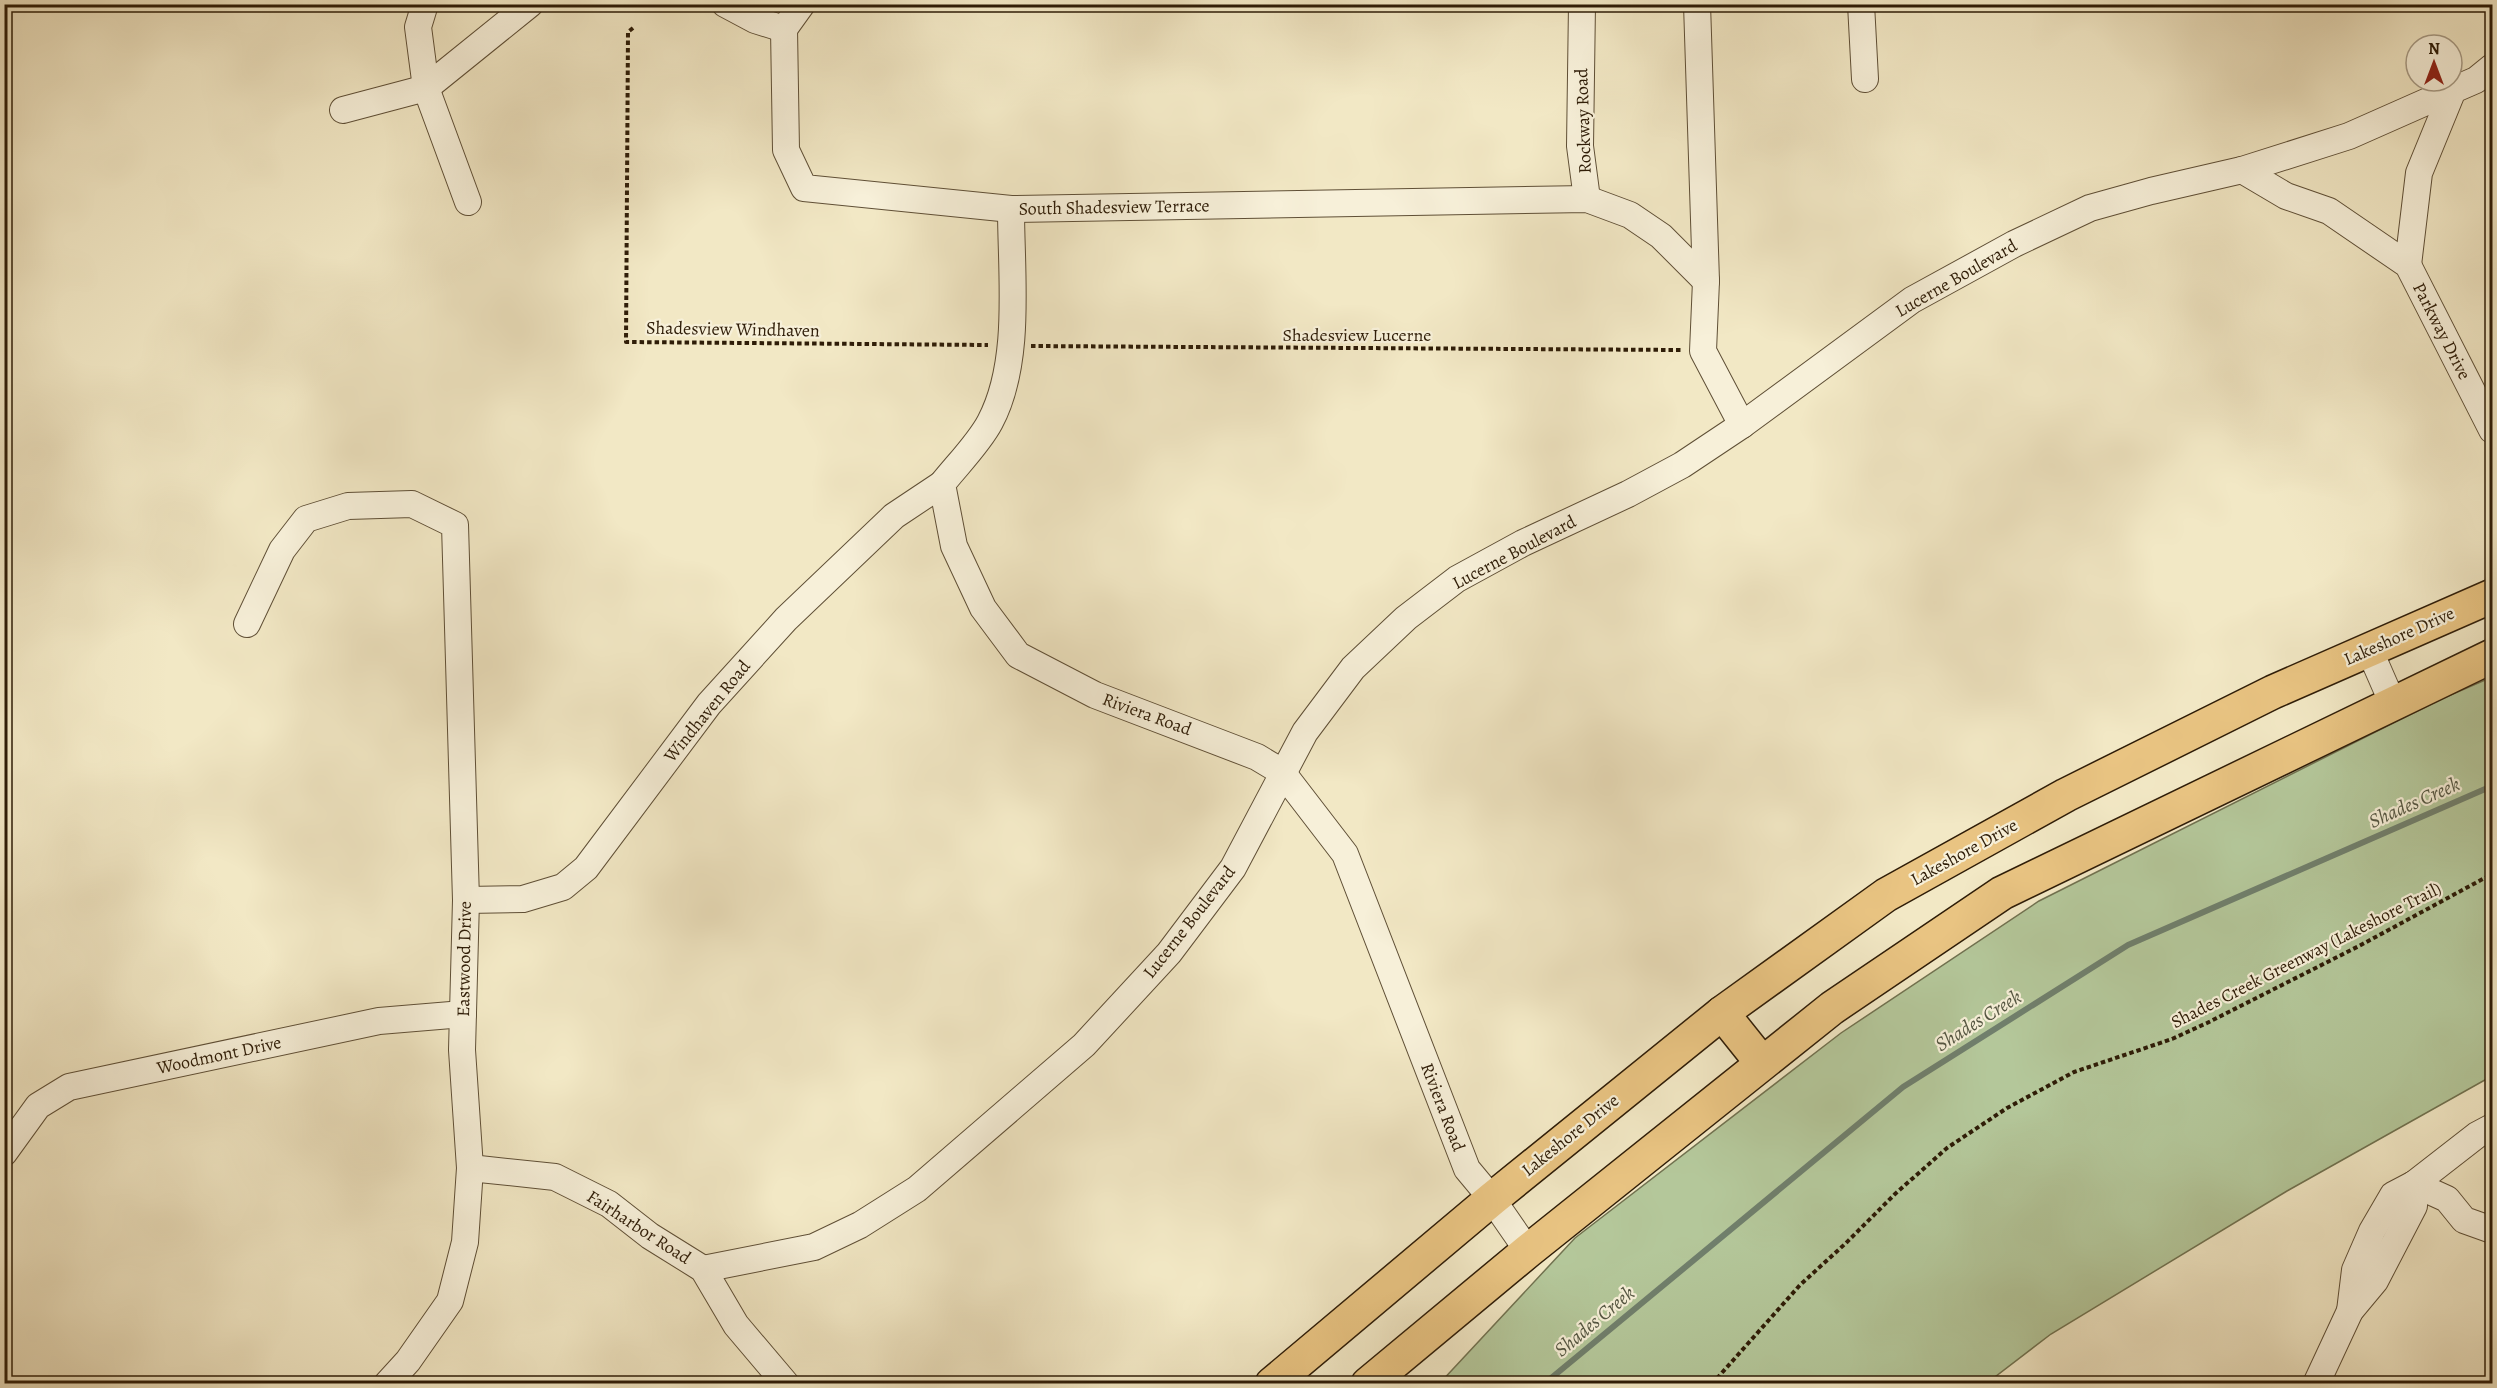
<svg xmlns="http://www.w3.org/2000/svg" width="2497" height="1388" viewBox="0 0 2497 1388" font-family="Alegreya,serif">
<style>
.green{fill:#b4c79a;stroke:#717250;stroke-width:1.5}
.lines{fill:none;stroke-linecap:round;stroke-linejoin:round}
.stream{stroke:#707f6c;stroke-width:6}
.minor-casing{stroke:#5f4f36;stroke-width:28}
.major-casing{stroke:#2e1c07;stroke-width:36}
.path{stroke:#2e1c07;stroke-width:4;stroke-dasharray:4.5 3;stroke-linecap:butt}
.minor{stroke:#f7f0d9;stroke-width:26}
.major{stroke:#e9c482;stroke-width:33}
.labels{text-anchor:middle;stroke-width:4.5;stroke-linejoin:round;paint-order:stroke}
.street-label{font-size:18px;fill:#2e1c07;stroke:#f7f0d9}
.water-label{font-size:20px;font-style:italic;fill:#545642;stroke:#f7f0d9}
</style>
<rect width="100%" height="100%" fill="#f2e8c5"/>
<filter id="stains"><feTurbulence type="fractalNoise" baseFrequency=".00333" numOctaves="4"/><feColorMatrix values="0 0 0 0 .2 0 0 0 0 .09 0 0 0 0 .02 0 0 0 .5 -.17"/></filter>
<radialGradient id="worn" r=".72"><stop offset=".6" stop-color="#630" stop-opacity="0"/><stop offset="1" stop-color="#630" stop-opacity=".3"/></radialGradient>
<path class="green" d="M2492 677V1076L2287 1191 2051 1334 1987 1383 1439 1384 1575 1238 1841 1033 2039 901 2439 700Z"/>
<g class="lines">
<path class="stream" d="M1544 1384 1903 1087 2128 945 2492 786"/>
<g class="minor-casing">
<g id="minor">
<path d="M425 4 418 27 426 88 468 202"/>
<path d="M725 4 755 20 784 29"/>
<path d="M1582 4 1580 146 1587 199"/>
<path d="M1697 4 1706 281 1703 351 1742 425"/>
<path d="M1861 4 1865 79"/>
<path d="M784 29 786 150 804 188 1011 209 1587 199 1630 215 1661 236 1706 281"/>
<path d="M784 29 802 4"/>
<path d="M343 110 426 88 530 4"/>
<path d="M2242 170 2349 136 2453 90"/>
<path d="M1011 209C1011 275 1022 362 990 422 979 443 957 465 942 484L954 546 983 608 1018 655 1095 695 1257 757 1282 772 1345 854 1467 1169 1492 1199 1528 1251"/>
<path d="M2408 265 2419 173 2453 90 2476 80 2492 67"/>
<path d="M247 624 282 550 306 519 348 506 412 504 455 525 466 900 462 1050 470 1168 465 1242 450 1301 408 1361 387 1384"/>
<path d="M2369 649 2393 704"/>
<path d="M466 900 523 899 563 887 586 868 709 704 786 619 894 516 942 484"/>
<path d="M4 1153 38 1106 69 1087 379 1021 463 1014"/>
<path d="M470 1168 555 1177 609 1204 650 1236 703 1269 736 1325 786 1384"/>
<path d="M2414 1184 2447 1199 2464 1220 2492 1230"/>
<path d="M703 1269 814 1247 860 1225 917 1189 1084 1045 1169 953 1233 868 1305 732 1353 668 1406 618 1457 579 1523 543 1628 494 1682 465 1742 425 1912 300 2014 244 2090 208 2151 191 2242 170 2286 196 2329 211 2408 265 2492 430"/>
<path d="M2350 1311 2355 1270 2372 1231 2393 1195 2414 1184 2477 1135 2492 1127"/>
<path d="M2316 1384 2350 1311 2375 1281 2414 1206V1184"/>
</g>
</g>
<g class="major-casing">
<g id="major">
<path d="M1722 1013 1762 1063"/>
<path d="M1272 1384 1492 1199 1722 1013 1886 895 2066 795 2273 692 2492 596"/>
<path d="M1368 1384 1528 1251 1832 1008 2002 893 2492 656"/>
</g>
</g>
<g class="path">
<path d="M633 28 628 32 626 342 988 345"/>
<path d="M1031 346 1681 350"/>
<path d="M1712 1384 1800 1285 1846 1243 1895 1194 1947 1148 2007 1108 2074 1072 2172 1039 2207 1023 2359 946 2492 874"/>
</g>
<use href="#minor" class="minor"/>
<use href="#major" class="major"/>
</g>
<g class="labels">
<g class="street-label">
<text transform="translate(1583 121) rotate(-92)" y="6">Rockway Road</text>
<text transform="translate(1114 207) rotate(-1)" y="6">South Shadesview Terrace</text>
<text transform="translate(1956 278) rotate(-30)" y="6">Lucerne Boulevard</text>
<text transform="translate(733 329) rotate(1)" y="6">Shadesview Windhaven</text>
<text transform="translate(2442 331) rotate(63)" y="6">Parkway Drive</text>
<text x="1357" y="341">Shadesview Lucerne</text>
<text transform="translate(1514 552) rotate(-28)" y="6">Lucerne Boulevard</text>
<text transform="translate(2399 636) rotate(-24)" y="6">Lakeshore Drive</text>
<text transform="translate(707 711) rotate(-51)" y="6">Windhaven Road</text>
<text transform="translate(1147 714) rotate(20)" y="6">Riviera Road</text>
<text transform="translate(1964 852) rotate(-29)" y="6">Lakeshore Drive</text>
<text transform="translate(1189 922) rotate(-52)" y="6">Lucerne Boulevard</text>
<text transform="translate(2306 955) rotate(-27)" y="6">Shades Creek Greenway (Lakeshore Trail)</text>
<text transform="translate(464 959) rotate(-89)" y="6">Eastwood Drive</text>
<text transform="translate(219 1055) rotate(-12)" y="6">Woodmont Drive</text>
<text transform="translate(1443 1107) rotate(69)" y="6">Riviera Road</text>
<text transform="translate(1570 1135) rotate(-39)" y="6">Lakeshore Drive</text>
<text transform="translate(639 1227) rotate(33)" y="6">Fairharbor Road</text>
</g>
<g class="water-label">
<text transform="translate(2414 802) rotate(-24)" y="7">Shades Creek</text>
<text transform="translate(1978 1020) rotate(-32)" y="7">Shades Creek</text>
<text transform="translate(1594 1321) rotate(-40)" y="7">Shades Creek</text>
</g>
</g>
<rect width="2497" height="1388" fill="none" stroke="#f2e8c5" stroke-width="24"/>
<rect x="6" y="6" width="2485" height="1376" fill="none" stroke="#2e1c07" stroke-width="3"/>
<rect x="12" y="12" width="2473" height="1364" fill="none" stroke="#2e1c07" stroke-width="1.5"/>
<g transform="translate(2434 63)"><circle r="28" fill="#f7f0d9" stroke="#a79b85" stroke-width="1.5"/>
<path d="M0-4.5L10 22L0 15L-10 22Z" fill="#8f2418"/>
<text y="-9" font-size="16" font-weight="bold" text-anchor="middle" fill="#2e1c07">N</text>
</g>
<rect width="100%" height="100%" filter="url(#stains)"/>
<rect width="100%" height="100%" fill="url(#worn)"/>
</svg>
